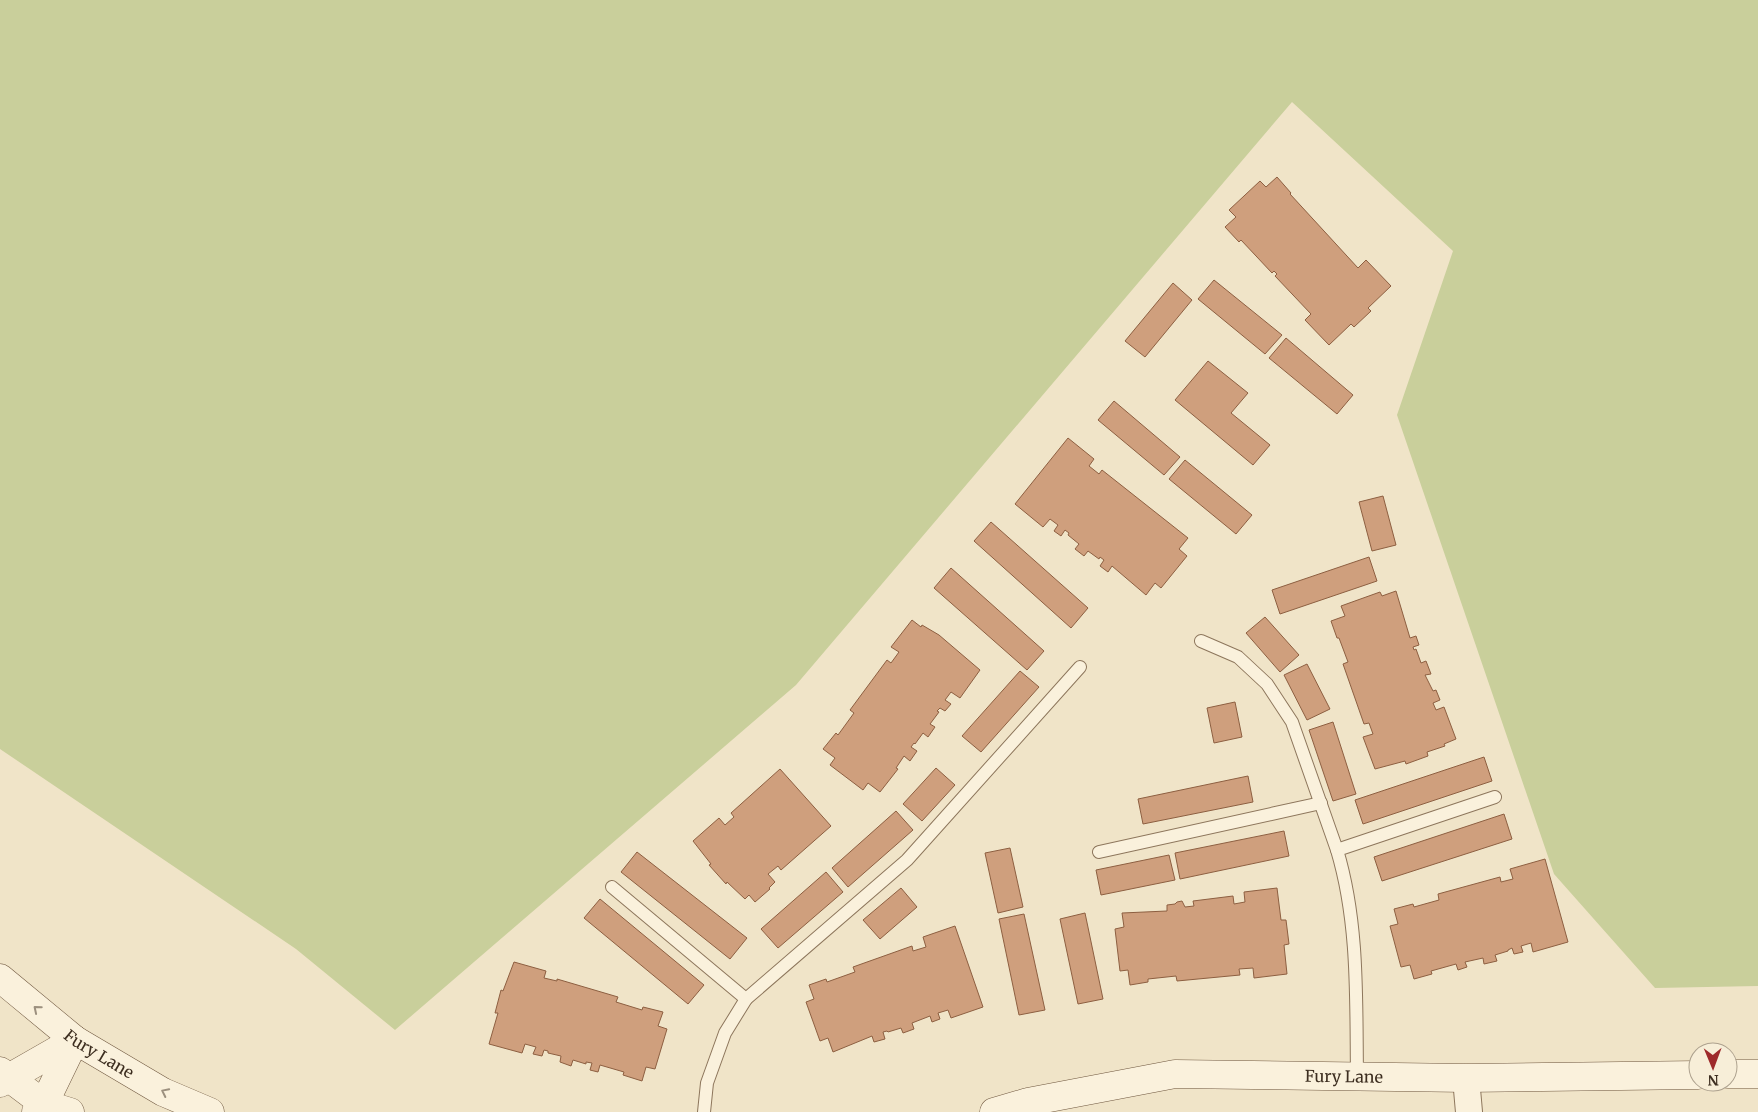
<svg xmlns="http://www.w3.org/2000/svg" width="1758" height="1112" viewBox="0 0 1758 1112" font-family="Merriweather,serif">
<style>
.green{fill:#c9cf9b}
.building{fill:#cf9f7d;stroke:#8d5f41}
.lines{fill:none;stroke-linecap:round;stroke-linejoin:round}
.lane-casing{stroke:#8d765c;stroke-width:14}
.street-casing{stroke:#8d765c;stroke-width:28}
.secondary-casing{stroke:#6f573f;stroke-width:29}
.lane{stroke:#faf1dc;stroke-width:12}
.street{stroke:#faf1dc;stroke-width:26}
.secondary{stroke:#faf1dc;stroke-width:28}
.oneway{stroke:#9c907e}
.labels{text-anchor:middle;stroke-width:4;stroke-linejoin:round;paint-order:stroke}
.street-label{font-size:16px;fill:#3d2e20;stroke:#f7eed8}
</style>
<rect width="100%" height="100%" fill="#f0e4c8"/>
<path class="green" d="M0 0H1758V986L1655 988 1554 874 1397 415 1453 251 1292 102 796 685 395 1030 296 949 0 749Z"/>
<g class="building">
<path d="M1277 177 1291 193 1290 194 1358 268 1366 260 1391 286 1368 308 1371 311 1354 327 1351 324 1329 345 1305 320 1311 314 1275 276 1277 274 1274 271 1272 273 1241 240 1239 242 1225 227 1236 217 1229 210 1260 181 1266 187Z"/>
<path d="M1214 280 1282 335 1265 354 1198 299Z"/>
<path d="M1173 283 1192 300 1145 357 1125 341Z"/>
<path d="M1286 338 1353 395 1337 414 1269 358Z"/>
<path d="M1208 361 1248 393 1231 413 1270 445 1253 465 1175 400Z"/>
<path d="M1114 401 1180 457 1164 475 1098 420Z"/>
<path d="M1068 438 1094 459 1089 466 1099 474 1102 470 1188 538 1179 549 1187 556 1161 588 1155 583 1146 595 1112 566 1108 572 1100 566 1104 560 1100 557 1099 559 1088 551 1084 556 1075 549 1079 544 1068 535 1069 533 1065 530 1061 536 1054 531 1058 525 1050 519 1043 527 1015 504Z"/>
<path d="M1185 460 1252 515 1236 534 1169 479Z"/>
<path d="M1383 496 1396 545 1372 551 1359 502Z"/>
<path d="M991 522 1088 608 1071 628 974 541Z"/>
<path d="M1369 557 1377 581 1280 614 1272 590Z"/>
<path d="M951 568 1044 651 1027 670 934 588Z"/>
<path d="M1396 591 1410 638 1416 636 1419 645 1413 647 1414 650 1416 649 1421 663 1426 661 1431 674 1425 675 1433 691 1436 690 1440 700 1433 703 1436 710 1444 707 1456 739 1444 744 1445 746 1427 752 1428 756 1406 764 1405 761 1375 769 1363 737 1373 734 1369 723 1364 724 1343 664 1348 662 1339 638H1337L1331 621 1345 616 1341 606 1380 592 1382 596Z"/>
<path d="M1265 617 1299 655 1280 672 1246 633Z"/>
<path d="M912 620 921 627 922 625 939 635 980 670 960 698 951 692 945 700 951 704 945 711 940 708 937 711 939 712 930 724 935 727 928 737 923 733 915 744 914 743 911 747 917 751 910 761 904 756 896 768 898 769 880 792 868 783 863 790 830 765 835 758 823 749 836 733 838 735 854 713 850 710 887 660 891 663 899 652 891 647Z"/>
<path d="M1307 664 1330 709 1307 720 1284 675Z"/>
<path d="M1020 671 1039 687 981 752 962 736Z"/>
<path d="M1235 702 1242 737 1214 743 1207 708Z"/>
<path d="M1333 722 1356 794 1333 801 1309 730Z"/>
<path d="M1484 757 1492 781 1363 824 1355 800Z"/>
<path d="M936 768 955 785 922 821 903 804Z"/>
<path d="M780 769 831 826 781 870 778 866 768 874 775 882 769 888 770 889 755 902 749 895 745 899 727 882 726 884 709 865 711 864 693 841 719 818 725 825 734 817 731 813Z"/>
<path d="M1248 776 1253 802 1143 824 1138 799Z"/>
<path d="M896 811 913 830 848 887 832 868Z"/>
<path d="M1504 814 1512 839 1382 881 1374 857Z"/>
<path d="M1284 831 1289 856 1180 879 1175 853Z"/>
<path d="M1010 848 1023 907 998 913 985 853Z"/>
<path d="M637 852 747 938 730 959 621 872Z"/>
<path d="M1169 855 1175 880 1101 895 1096 870Z"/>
<path d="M1545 859 1568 942 1533 952 1531 943 1521 946 1523 952 1514 954 1512 948 1508 950V951L1495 955 1497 961 1484 964 1483 958 1465 962 1467 967 1458 970 1456 964 1431 971 1432 974 1414 979 1410 965 1401 967 1390 926 1398 924 1394 909 1413 904 1414 907 1439 900 1438 894 1500 877 1501 882 1513 879 1510 869Z"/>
<path d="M826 872 843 892 778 948 761 929Z"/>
<path d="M901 888 917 907 880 939 863 920Z"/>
<path d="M1277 888 1281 920H1286L1289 944 1284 945 1287 974 1254 978 1253 968 1239 969 1240 975 1177 981 1176 976 1148 979V982L1130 985 1128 970 1120 971 1115 929 1124 927 1122 913 1167 911V905L1175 904 1177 902 1182 901 1185 907 1194 906 1193 901 1233 896 1234 904 1245 902 1244 892Z"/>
<path d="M600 899 704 985 688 1004 584 918Z"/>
<path d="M1085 913 1103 999 1078 1004 1060 919Z"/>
<path d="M1024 914 1045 1010 1019 1015 999 919Z"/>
<path d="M955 926 983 1007 951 1018 948 1010 938 1013 940 1019 932 1022 930 1016 912 1023 914 1029 903 1033 901 1028 888 1032 887 1031 883 1032 885 1039 874 1042 872 1036 833 1052 828 1038 820 1041 806 1002 814 999 809 985 826 979 827 982 855 972 853 967 912 946 913 951 926 947 923 937Z"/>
<path d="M514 962 546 971 544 978 557 981V979L618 997 616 1002 642 1010 643 1007 663 1012 658 1026 667 1029 655 1069 646 1067 642 1081 623 1075 624 1072 600 1065 598 1072 590 1070 592 1063 586 1062V1064L573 1060 571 1066 560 1062 561 1056 548 1053V1051L544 1050 542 1056 533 1054 536 1047 525 1044 522 1053 489 1044 498 1013H495L501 990 503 991Z"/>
</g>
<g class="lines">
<g class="lane-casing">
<g id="lane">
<path d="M1201 641 1238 657 1267 684 1292 722 1337 850"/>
<path d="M1099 852 1321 803"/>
<path d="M612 887 746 999 907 860 1080 667"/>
<path d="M1357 1077C1356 1001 1359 923 1337 850L1495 797"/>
<path d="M704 1112 707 1083 725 1033 746 999"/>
</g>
</g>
<g class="street-casing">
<path id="street" d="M1466 1078 1469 1112"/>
</g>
<g class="secondary-casing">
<g id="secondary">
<path id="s1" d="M0 978 75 1040 163 1092 210 1112"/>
<path d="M0 1071 44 1104 70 1112"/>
<path d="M1728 1074H1758"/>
<path d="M0 1083 75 1040"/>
<path d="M36 1112 44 1104 75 1040"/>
<path id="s2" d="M994 1112 1028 1102 1175 1074 1466 1078 1698 1075"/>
</g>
</g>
<use href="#lane" class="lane"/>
<use href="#street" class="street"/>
<use href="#secondary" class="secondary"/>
</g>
<defs><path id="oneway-chevron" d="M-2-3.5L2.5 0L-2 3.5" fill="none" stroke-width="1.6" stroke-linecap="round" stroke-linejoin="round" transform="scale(1.25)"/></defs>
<g class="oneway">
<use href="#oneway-chevron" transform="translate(37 1009) rotate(-140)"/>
<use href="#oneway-chevron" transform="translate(165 1092) rotate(-154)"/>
</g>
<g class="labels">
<g class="street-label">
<text dy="6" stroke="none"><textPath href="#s1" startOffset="125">Fury Lane</textPath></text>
<text dy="6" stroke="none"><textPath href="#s2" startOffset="354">Fury Lane</textPath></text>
</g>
</g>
<g transform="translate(1713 1067) rotate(179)"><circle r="24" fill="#f7eed8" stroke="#ada18e"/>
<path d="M0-4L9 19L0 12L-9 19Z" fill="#9e2a2b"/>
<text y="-8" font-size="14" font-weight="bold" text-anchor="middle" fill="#3d2e20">N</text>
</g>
</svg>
